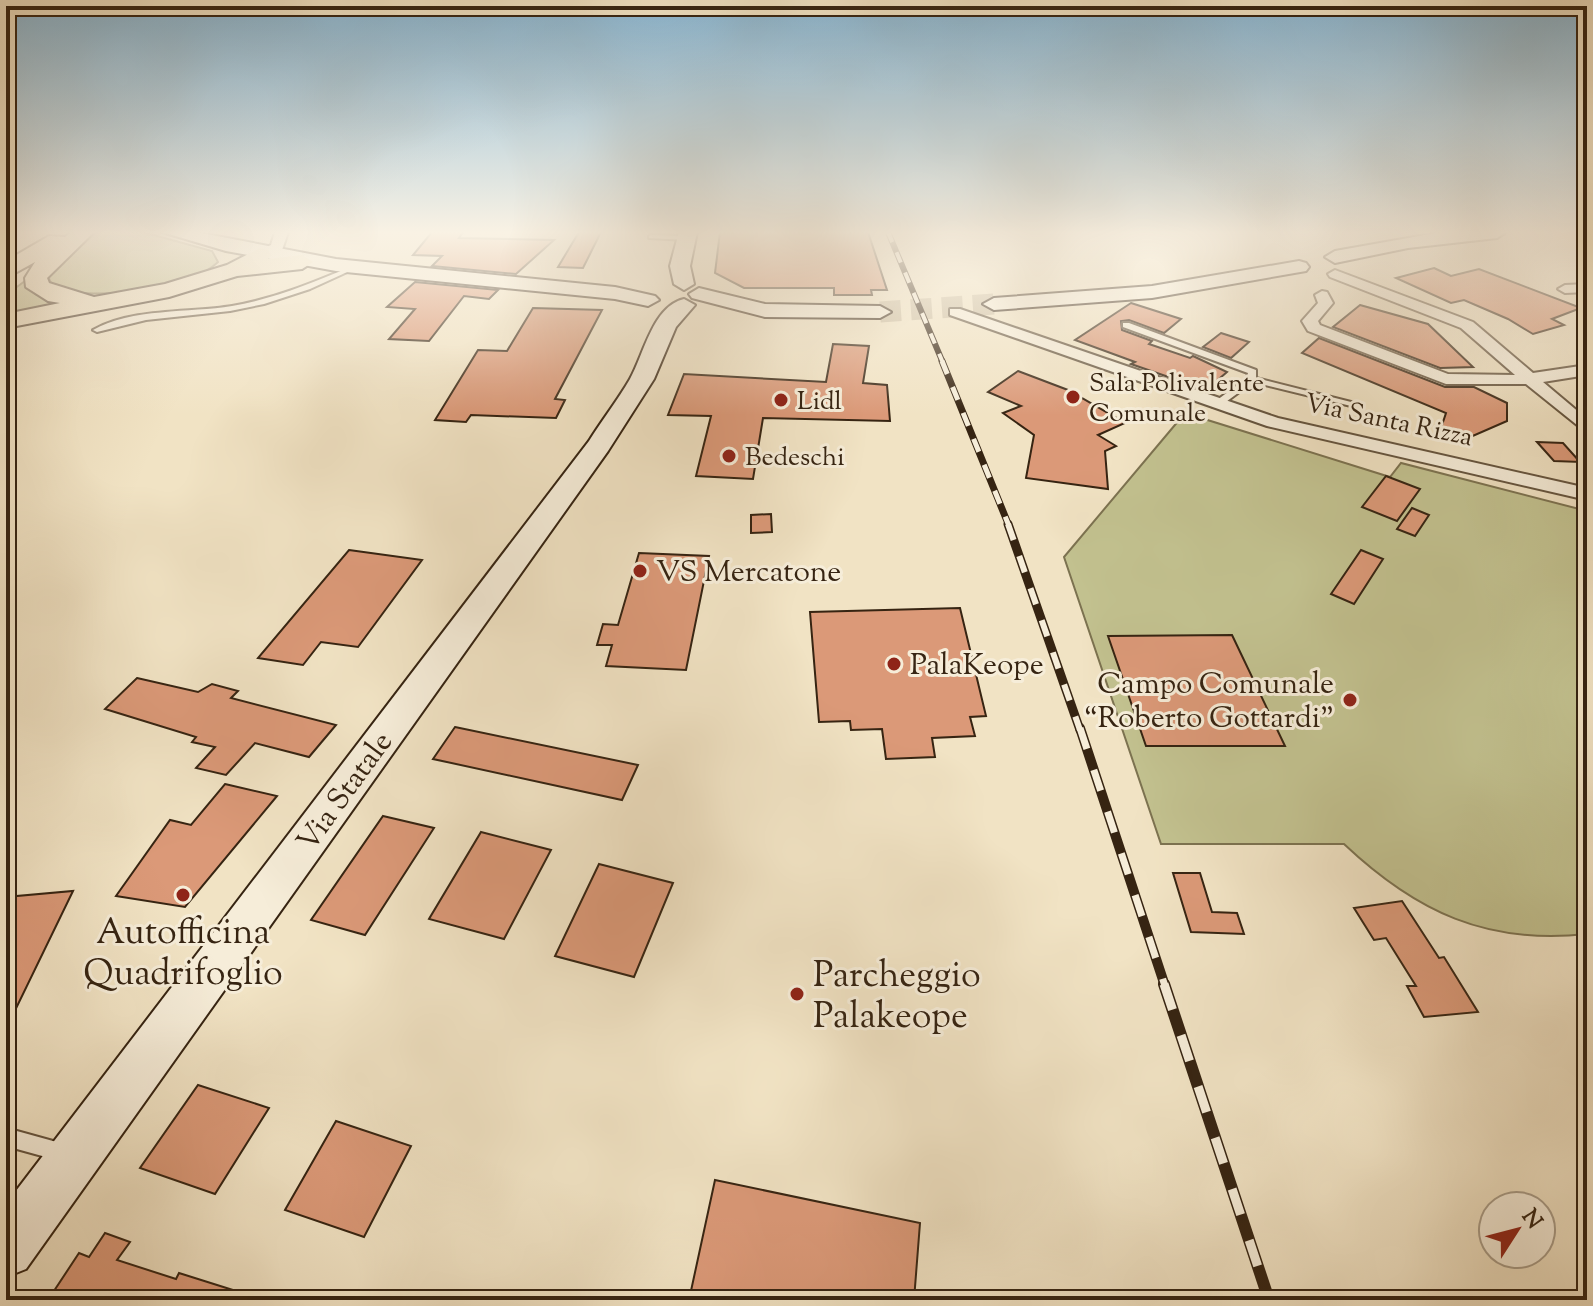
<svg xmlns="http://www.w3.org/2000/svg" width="1593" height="1306" viewBox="0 0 1593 1306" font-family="'Sorts Mill Goudy',serif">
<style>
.green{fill:#c2c18f;stroke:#7c7250;stroke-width:2}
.building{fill:#db9978;stroke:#362412;stroke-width:2}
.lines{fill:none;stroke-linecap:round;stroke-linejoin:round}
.secondary-tunnel{stroke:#ccbda0;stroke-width:21;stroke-dasharray:21 10;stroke-linecap:butt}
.lane-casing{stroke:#65543e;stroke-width:4}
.street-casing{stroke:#65543e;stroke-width:4}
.secondary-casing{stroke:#362412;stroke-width:4}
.primary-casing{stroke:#362412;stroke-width:4}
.lane{fill:#f6edd9;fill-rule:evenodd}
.street{fill:#f6edd9;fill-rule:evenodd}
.secondary{fill:#f6edd9;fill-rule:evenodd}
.primary{fill:#f1e3c4;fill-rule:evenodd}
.rail-far4-casing{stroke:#362412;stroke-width:6}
.rail-far3-casing{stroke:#362412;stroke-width:7}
.rail-far2-casing{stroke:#362412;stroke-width:9}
.rail-far1-casing{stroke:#362412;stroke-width:10}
.rail-casing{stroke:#362412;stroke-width:12}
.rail-far4{stroke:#f6edd9;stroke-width:4;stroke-dasharray:11;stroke-linecap:butt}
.rail-far3{stroke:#f6edd9;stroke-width:5;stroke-dasharray:14;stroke-linecap:butt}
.rail-far2{stroke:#f6edd9;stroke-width:6;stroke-dasharray:17;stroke-linecap:butt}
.rail-far1{stroke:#f6edd9;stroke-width:7;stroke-dasharray:22;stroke-linecap:butt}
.rail{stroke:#f6edd9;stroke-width:9;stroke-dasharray:27;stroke-linecap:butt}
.poi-dot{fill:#8f2418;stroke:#f6edd9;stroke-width:3}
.labels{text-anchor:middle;stroke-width:6;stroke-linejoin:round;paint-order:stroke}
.far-poi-label{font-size:26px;fill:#362412;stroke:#f6edd9;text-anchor:start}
.far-street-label{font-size:26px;fill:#362412;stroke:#f6edd9}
.poi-label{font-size:30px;fill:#362412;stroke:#f6edd9;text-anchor:start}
.street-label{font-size:30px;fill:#362412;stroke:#f6edd9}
.near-poi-label{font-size:36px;fill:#362412;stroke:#f6edd9}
</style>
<rect width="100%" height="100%" fill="#f1e3c4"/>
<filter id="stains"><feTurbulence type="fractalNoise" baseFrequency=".0025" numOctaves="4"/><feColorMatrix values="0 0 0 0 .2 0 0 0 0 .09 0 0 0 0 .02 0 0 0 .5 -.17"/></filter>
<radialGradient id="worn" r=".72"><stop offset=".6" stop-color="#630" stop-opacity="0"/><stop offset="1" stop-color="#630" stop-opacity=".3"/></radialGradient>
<g class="green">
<path d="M96 232H143L212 251 218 262C185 294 97 298 54 290L47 274 54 264Z"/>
<path d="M29 278 35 294 50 300 76 302 6 318V295Z"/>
<path d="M1185 413 1390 477 1401 463 1587 511V934C1487 945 1416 912 1344 844H1161L1064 557Z"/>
</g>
<g class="building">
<path d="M432 232H463L459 238 554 240 516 274 432 266 442 256 413 255Z"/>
<path d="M579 232H601L583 268 558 267Z"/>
<path d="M720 232H868L887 290H871L872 295H834V288H744L715 273Z"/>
<path d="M1434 268 1451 276 1479 269 1581 308 1552 319 1564 325 1533 334 1508 319 1464 300 1451 303 1396 278Z"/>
<path d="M415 282 498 290 489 299 464 296 429 341 389 339 415 309 387 307Z"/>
<path d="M1131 303 1181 319 1164 333 1129 320 1121 321 1122 330 1152 341 1149 344 1190 358 1193 356 1227 372 1206 390 1131 364 1135 362 1075 340Z"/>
<path d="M1360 305 1428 324 1473 367 1440 368 1333 327Z"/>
<path d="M533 308 602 310 555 399 565 400 556 418 471 415 466 422 435 420 478 350 507 351Z"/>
<path d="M1221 333 1249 342 1231 358 1203 347Z"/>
<path d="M1319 338 1445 387H1474L1507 403V421L1459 442 1438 437 1446 413 1302 353Z"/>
<path d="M833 344 869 346 863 383 887 385 890 421 763 418 753 479 696 476 711 416 668 415 684 374 826 382Z"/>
<path d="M1018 371 1068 390 1125 423 1098 435 1116 446 1105 451 1108 489 1026 478 1034 435 1003 413 1021 406 988 392Z"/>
<path d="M1537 442 1563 443 1580 462 1554 461Z"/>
<path d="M1386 476 1420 489 1397 521 1362 507Z"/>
<path d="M1412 508 1429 515 1415 536 1397 529Z"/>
<path d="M771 514 772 532 751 533V515Z"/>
<path d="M349 550 422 560 358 647 321 642 303 665 258 658Z"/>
<path d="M1361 550 1383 559 1354 604 1331 594Z"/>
<path d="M639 553 709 556 686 670 606 666 612 645H597L603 624 618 625Z"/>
<path d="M960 608 986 716 970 717 975 736 932 738 935 757 886 759 882 729 851 730 850 721 819 722 810 612Z"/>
<path d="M1232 635 1285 746H1146L1108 636Z"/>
<path d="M137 678 198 692 212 684 238 691 231 698 336 725 309 757 255 743 226 775 196 768 215 747 192 742 196 737 105 709Z"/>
<path d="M455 727 638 765 622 800 433 759Z"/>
<path d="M225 784 277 796 185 907 116 896 170 820 191 825Z"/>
<path d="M383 816 434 828 365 935 311 920Z"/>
<path d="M481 832 551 850 504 939 429 919Z"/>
<path d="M599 864 673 883 634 977 555 956Z"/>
<path d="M1173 873H1200L1212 912 1237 913 1244 934 1191 932Z"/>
<path d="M73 891 6 1029V897Z"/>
<path d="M1402 901 1439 958 1444 957 1478 1012 1424 1017 1407 986H1416L1386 938 1374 940 1354 908Z"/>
<path d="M198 1085 269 1108 215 1194 140 1168Z"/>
<path d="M336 1121 411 1146 364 1237 285 1210Z"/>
<path d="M715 1180 920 1223 914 1300H689Z"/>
<path d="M105 1233 130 1242 117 1260 176 1279 179 1273 252 1296V1300H48L79 1253 89 1257Z"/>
</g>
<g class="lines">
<path class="secondary-tunnel" d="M880 312 994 304"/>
<g class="lane-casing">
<g id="lane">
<path d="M651 235 687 236 690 238 687 240 649 238V236Z"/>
<path d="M350 267 356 268 310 289 264 304 230 311 146 320 97 332 93 330C131 308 190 313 232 306 273 299 312 283 350 267Z"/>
<path d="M1123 323H1129L1256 370V378L1355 403 1351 406 1253 382 1219 407H1213V403L1247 378 1248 373 1123 327Z"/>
<path d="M6 1128 71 1146 73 1153 71 1160 64 1162 6 1146Z"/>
</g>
</g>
<g class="street-casing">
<g id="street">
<path d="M275 232H288L282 250 265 258H255V252L271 245Z"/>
<path d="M1335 270 1473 322 1533 373 1587 365V375L1543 382 1587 419V433L1526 384H1446L1308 331 1302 321 1318 303 1315 295 1322 291 1327 292 1333 303 1318 321 1320 325 1448 374 1515 375 1461 328 1330 277 1328 274Z"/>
<path d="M1587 284V292L1565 293 1558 289 1565 285Z"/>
<path d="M950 309H960L1278 418 1587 488V500L1267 426 950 315Z"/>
</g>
</g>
<g class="secondary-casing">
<g id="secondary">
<path d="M162 232H196L336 259 615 287 655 296 659 300 648 306 615 299 336 271 226 251Z"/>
<path d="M679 232H697L690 266 694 284 684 290 674 284 670 266Z"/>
<path d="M1442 232H1506L1497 238 1408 248 1335 263 1325 257 1335 251Z"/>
<path d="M1299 261 1306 263 1309 267 1306 271 1152 298 994 310 983 304 994 298 1152 286Z"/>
<path d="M699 288 765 304 880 306 891 312 880 318 765 317 692 298 689 294Z"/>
<path d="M684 299 695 305 676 327 654 379 608 451 26 1269 6 1277V1204L589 441C602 420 618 400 630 379 644 354 653 306 684 299Z"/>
</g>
</g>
<g class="primary-casing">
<path id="primary" d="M71 232H94L47 278 49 283 94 297 165 284 227 265 260 248 268 250 271 255 268 259 302 255 313 262 302 269 237 276 169 297 6 328V314L60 303 48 301 26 287 25 278 35 262 6 278V261L49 236 65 237Z"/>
</g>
<use href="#lane" class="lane"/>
<use href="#street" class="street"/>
<use href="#secondary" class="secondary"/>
<use href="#primary" class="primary"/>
<g class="rail-far4-casing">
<path id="rail-far4" d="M888 232 943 363"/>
</g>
<g class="rail-far3-casing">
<path id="rail-far3" d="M942 361 1009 526"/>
</g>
<g class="rail-far2-casing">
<path id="rail-far2" d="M1008 524 1080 730"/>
</g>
<g class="rail-far1-casing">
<path id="rail-far1" d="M1080 728 1165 986"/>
</g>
<g class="rail-casing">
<path id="rail" d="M1164 984 1269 1300"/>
</g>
<use href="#rail-far4" class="rail-far4"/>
<use href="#rail-far3" class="rail-far3"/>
<use href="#rail-far2" class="rail-far2"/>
<use href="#rail-far1" class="rail-far1"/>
<use href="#rail" class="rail"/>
</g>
<linearGradient id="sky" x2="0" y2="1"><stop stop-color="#89b8d6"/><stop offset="0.56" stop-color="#f9f2e4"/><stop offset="1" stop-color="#f9f2e4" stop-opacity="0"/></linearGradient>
<rect width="1593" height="415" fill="url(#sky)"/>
<g class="poi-dot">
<circle cx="1073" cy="397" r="8"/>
<circle cx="781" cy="400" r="8"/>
<circle cx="729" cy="456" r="8"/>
<circle cx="640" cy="571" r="8"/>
<circle cx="894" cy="664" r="8"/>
<circle cx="1350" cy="700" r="8"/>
<circle cx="183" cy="895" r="8"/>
<circle cx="797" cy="994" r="8"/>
</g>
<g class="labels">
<g class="far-poi-label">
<text x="1089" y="391">Sala Polivalente<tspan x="1089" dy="30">Comunale</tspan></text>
<text x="797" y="409">Lidl</text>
<text x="745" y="465">Bedeschi</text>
</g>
<g class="far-street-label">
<text transform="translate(1389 419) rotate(12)" y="9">Via Santa Rizza</text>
</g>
<g class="poi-label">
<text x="656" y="581">VS Mercatone</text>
<text x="910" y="674">PalaKeope</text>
<text x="1334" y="693" text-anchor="end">Campo Comunale<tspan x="1334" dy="34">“Roberto Gottardi”</tspan></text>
</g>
<g class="street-label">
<text transform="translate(344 791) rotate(-54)" y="10">Via Statale</text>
</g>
<g class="near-poi-label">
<text x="183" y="943">Autofficina<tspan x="183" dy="41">Quadrifoglio</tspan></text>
<text x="813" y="986" text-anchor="start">Parcheggio<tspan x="813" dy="41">Palakeope</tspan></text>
</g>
</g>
<rect width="1593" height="1306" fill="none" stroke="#f1e3c4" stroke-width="32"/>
<rect x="8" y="8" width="1577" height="1290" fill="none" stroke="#362412" stroke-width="4"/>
<rect x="16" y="16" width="1561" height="1274" fill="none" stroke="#362412" stroke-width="2"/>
<g transform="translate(1517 1230) rotate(54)"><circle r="38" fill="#f6edd9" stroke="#a99d89" stroke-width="2"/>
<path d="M0-6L14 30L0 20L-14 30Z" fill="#8f2418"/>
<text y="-12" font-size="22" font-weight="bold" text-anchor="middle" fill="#362412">N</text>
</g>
<rect width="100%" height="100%" filter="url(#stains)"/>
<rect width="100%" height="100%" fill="url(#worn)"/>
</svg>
